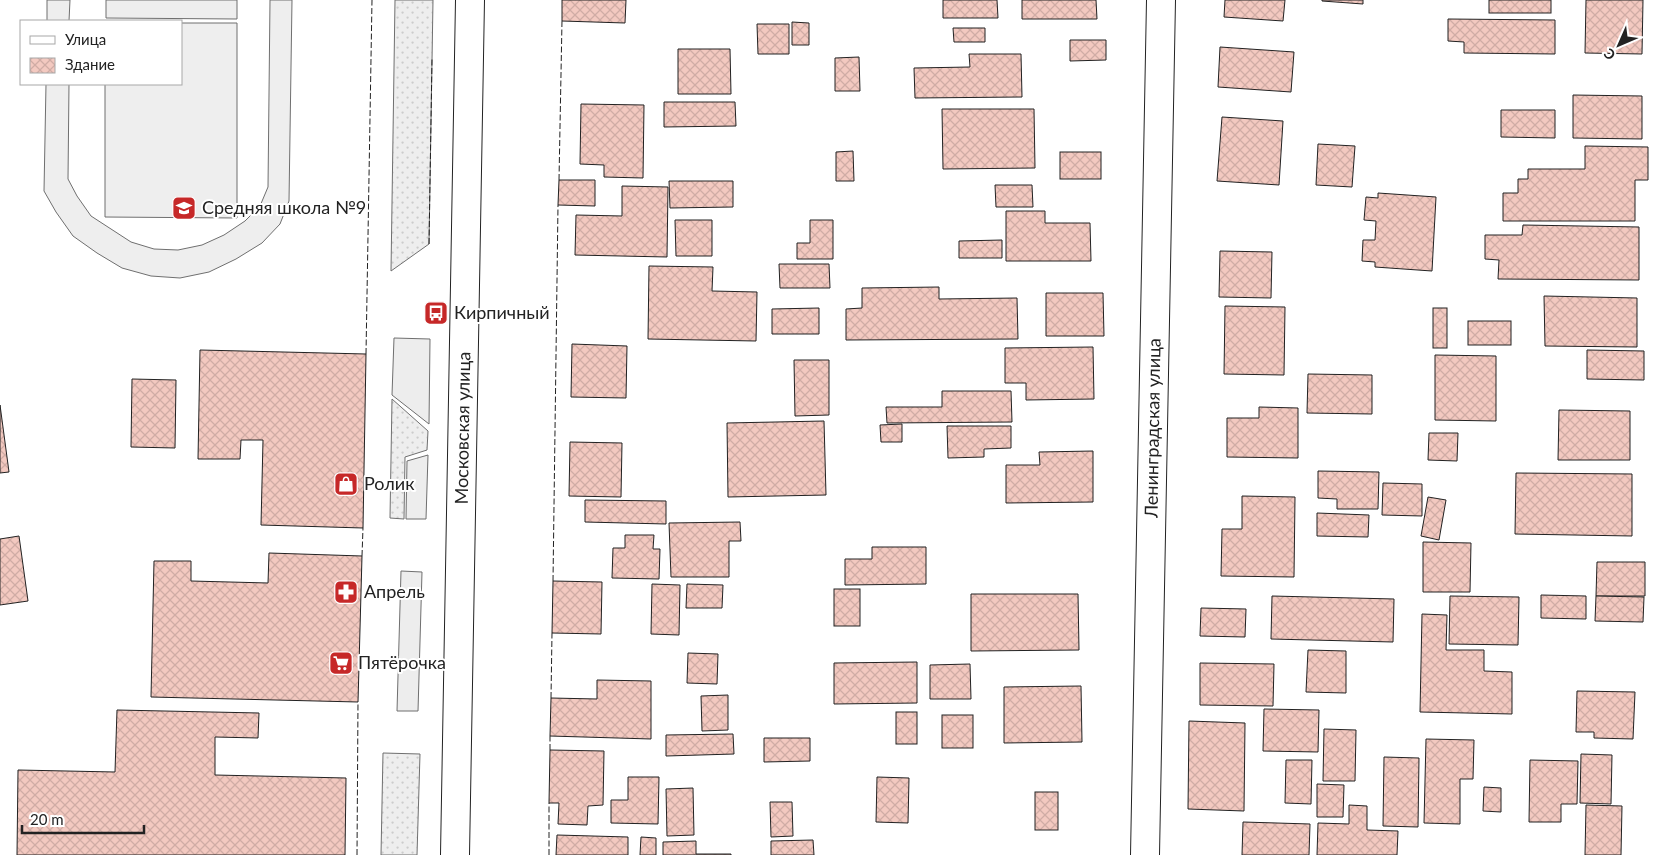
<svg xmlns="http://www.w3.org/2000/svg" width="1664" height="855" viewBox="0 0 1664 855" font-family="Lato,sans-serif">
<style>
.grass{fill:url(#grass-dots);stroke:#6f6f6f}
.garden{fill:#eee;stroke:#6f6f6f}
.parking{fill:#ededed;stroke:#6f6f6f}
.building{fill:url(#building-cross-hatch);stroke:#222}
.lines{fill:none;stroke-linecap:round;stroke-linejoin:round}
.street-casing{stroke:#222;stroke-width:30}
.secondary-casing{stroke:#222;stroke-width:30}
.street{stroke:#fff;stroke-width:28}
.secondary{stroke:#fff;stroke-width:28}
.fence{stroke:#222;stroke-width:1;stroke-dasharray:6 2.5;stroke-linecap:butt}
.labels{text-anchor:middle;stroke-width:4;stroke-linejoin:round;paint-order:stroke}
.poi-label{font-size:18px;fill:#222;stroke:#fff;text-anchor:start}
.street-label{font-size:18px;fill:#222;stroke:#fff}
</style>
<defs>
<pattern id="grass-dots" width="8" height="8" patternUnits="userSpaceOnUse" patternTransform="scale(1.25)"><rect width="8" height="8" fill="#eee"/><path d="M2 2h.1M6 6h.1" fill="none" stroke="#ccc" stroke-width="1.8" stroke-linecap="round"/></pattern>
<pattern id="building-cross-hatch" width="8" height="8" patternUnits="userSpaceOnUse" patternTransform="scale(1.25)"><rect width="8" height="8" fill="#f3c9c0"/><path d="M0 0l8 8M0 8l8-8" fill="none" stroke="#d0aca5"/></pattern>
</defs>
<rect width="100%" height="100%" fill="#fff"/>
<g class="grass">
<path d="M395 0H433L429 244 391 271Z"/>
<path d="M392 399 428 431 427 450 405 457 404 519 390 518Z"/>
<path d="M383 753 420 754 417 855H381Z"/>
</g>
<g class="garden">
<path d="M47 0H70L69 21H47Z"/>
<path d="M106 0H237V19L106 18Z"/>
<path d="M270 0H292L289 201 280 224 262 243 236 259 209 272 180 278 151 276 122 268 97 253 73 236 56 212 44 191 46 84H69L68 179 77 196 91 216 131 242 154 249 178 250 202 245 224 235 245 221 260 206 268 187Z"/>
<path d="M181 23H237V218L105 217V84H181Z"/>
</g>
<g class="parking">
<path d="M394 338 430 339 429 424 392 395Z"/>
<path d="M428 455 426 519H406L407 461Z"/>
<path d="M401 571 422 572 418 711H397Z"/>
</g>
<g class="building">
<path d="M562 0H626L625 23 562 21Z"/>
<path d="M943 0H997L998 18H943Z"/>
<path d="M1022 0H1096L1097 19H1022Z"/>
<path d="M1225 0H1285L1283 21 1224 17Z"/>
<path d="M1322 0H1363V4L1322 1Z"/>
<rect x="1489" y="0" width="62" height="13"/>
<path d="M1586 0H1643L1642 54 1585 53Z"/>
<path d="M1448 19 1555 20V54L1464 53V42L1448 41Z"/>
<path d="M792 22 809 23V45H792Z"/>
<path d="M757 24H789V54H758Z"/>
<path d="M953 28H985V42H954Z"/>
<path d="M1070 40H1106V60L1070 61Z"/>
<path d="M1220 47 1294 52 1291 92 1218 87Z"/>
<path d="M678 49H730L731 94H678Z"/>
<path d="M969 54H1021L1022 97 915 98 914 68 970 67Z"/>
<path d="M859 57 860 91H835V58Z"/>
<path d="M1573 95 1642 96V139L1573 138Z"/>
<path d="M664 102H735L736 126 664 127Z"/>
<path d="M581 104 644 105 643 178 604 177V165L580 164Z"/>
<path d="M942 109H1034L1035 168 943 169Z"/>
<path d="M1501 110H1555V138L1501 137Z"/>
<path d="M1222 117 1283 121 1279 185 1217 181Z"/>
<path d="M1318 144 1355 146 1352 187 1316 185Z"/>
<path d="M1585 146 1648 147V180H1635V221H1503V193H1518V179H1528V169H1585Z"/>
<path d="M853 151 854 181H836V152Z"/>
<rect x="1060" y="152" width="41" height="27"/>
<path d="M559 180H595V206L558 205Z"/>
<path d="M669 181H733V207L670 208Z"/>
<path d="M995 185H1032L1033 207H996Z"/>
<path d="M622 186 668 187 667 257 575 255 576 215 622 216Z"/>
<path d="M1378 193 1436 197 1432 271 1375 267V262L1362 261 1363 240H1375L1376 221 1364 220 1366 197 1378 198Z"/>
<path d="M1006 211H1045V223H1090L1091 261H1006Z"/>
<path d="M675 220H712V256H676Z"/>
<path d="M810 220H833V259H797V243H810Z"/>
<path d="M1523 225 1639 227V280L1498 279 1499 260 1485 259V235H1522Z"/>
<path d="M1002 240V258H959V241Z"/>
<path d="M1220 251 1272 252 1271 298 1219 297Z"/>
<path d="M779 264H829L830 288H780Z"/>
<path d="M649 266 713 267 712 291 757 292 756 341 648 339Z"/>
<path d="M939 287V299L1017 298 1018 339 846 340V309L862 308V288Z"/>
<path d="M1046 293H1103L1104 336H1046Z"/>
<path d="M1544 296 1637 298V347L1545 346Z"/>
<path d="M1225 306 1285 307 1284 375 1224 374Z"/>
<path d="M819 308V334H772V309Z"/>
<rect x="1433" y="308" width="14" height="40"/>
<rect x="1468" y="321" width="43" height="24"/>
<path d="M572 344 627 346 626 398 571 397Z"/>
<path d="M1093 347 1094 399 1026 400V383H1005V348Z"/>
<path d="M200 350 366 354 363 528 261 525 263 440H241L240 459H198Z"/>
<path d="M1587 350 1644 351V380L1587 379Z"/>
<path d="M1435 355 1496 356V421L1435 420Z"/>
<path d="M794 360H829V415L795 416Z"/>
<path d="M1308 374 1372 375V414L1307 413Z"/>
<path d="M132 379 176 380 175 448 131 447Z"/>
<path d="M942 391H1011L1012 422 887 423 886 407H942Z"/>
<path d="M0 405 9 472 0 473Z"/>
<path d="M1259 407 1298 408V458L1227 457V418H1259Z"/>
<path d="M1559 410 1630 411V460H1558Z"/>
<path d="M824 421 826 495 728 497 727 423Z"/>
<path d="M902 424V442H881L880 425Z"/>
<path d="M947 426H1011V448L984 449V457L948 458Z"/>
<path d="M1429 433H1458L1457 461 1428 460Z"/>
<path d="M570 442 622 443 621 497 569 496Z"/>
<path d="M1093 451V502L1006 503V465H1040L1039 452Z"/>
<path d="M1318 471 1379 472 1378 509H1337V499L1318 498Z"/>
<path d="M1516 473 1632 474V536L1515 534Z"/>
<path d="M1383 483 1422 484V516L1382 515Z"/>
<path d="M1242 496 1295 497 1294 577 1221 576 1222 529H1242Z"/>
<path d="M1428 497 1446 500 1439 540 1421 536Z"/>
<path d="M585 500 666 501V524L585 522Z"/>
<path d="M1317 513 1369 515 1368 537 1317 536Z"/>
<path d="M740 522 741 541H729V577H671L669 523Z"/>
<path d="M625 535H654L653 549H660L659 579 612 578 613 548H625Z"/>
<path d="M19 536 28 601 0 605V539Z"/>
<path d="M1423 542 1471 543 1470 592H1423Z"/>
<path d="M872 547H926V584L845 585V559H872Z"/>
<path d="M269 553 362 556 358 702 151 697 154 561H191V581L268 583Z"/>
<path d="M1597 562H1645V596H1596Z"/>
<path d="M553 581 602 582 601 634 552 633Z"/>
<path d="M652 584 680 585 679 635 651 634Z"/>
<path d="M687 584 723 585 722 608H686Z"/>
<rect x="834" y="589" width="26" height="37"/>
<path d="M971 594H1078L1079 650 971 651Z"/>
<path d="M1541 595 1586 596V619L1541 618Z"/>
<path d="M1272 596 1394 599 1393 642 1271 639Z"/>
<path d="M1450 596 1519 597 1518 645 1449 644Z"/>
<path d="M1596 596 1644 597 1643 622 1595 621Z"/>
<path d="M1201 608 1246 609 1245 637 1200 636Z"/>
<path d="M1422 614 1447 615 1446 650H1484V671L1512 672V714L1420 712Z"/>
<path d="M1308 650 1346 651V693L1306 692Z"/>
<path d="M688 653 718 654 717 684 687 683Z"/>
<path d="M917 662V703L834 704V663Z"/>
<path d="M1200 663 1274 664 1273 706 1200 705Z"/>
<path d="M970 664 971 699H930V665Z"/>
<path d="M597 680 651 681V739L550 736 551 698 597 699Z"/>
<path d="M1081 686 1082 742 1004 743V687Z"/>
<path d="M1577 691 1635 692 1633 739 1594 738V732H1576Z"/>
<path d="M728 695V730L702 731 701 696Z"/>
<path d="M1264 709 1319 710 1318 752 1263 751Z"/>
<path d="M117 710 259 713 258 738 215 737V775L346 778 345 855H17L18 770 115 772Z"/>
<rect x="896" y="712" width="21" height="32"/>
<rect x="942" y="715" width="31" height="33"/>
<path d="M1189 721 1245 723 1244 811 1188 809Z"/>
<path d="M1324 729 1356 730 1355 781H1323Z"/>
<path d="M733 734 734 754 666 756V735Z"/>
<path d="M764 738H810V761L764 762Z"/>
<path d="M1426 739 1474 740 1473 779H1460V824L1424 823Z"/>
<path d="M550 750 604 751 603 805 588 806 587 825 558 824 559 803H549Z"/>
<path d="M1581 754 1612 755 1611 804 1580 803Z"/>
<path d="M1384 757 1419 758 1418 827 1383 826Z"/>
<path d="M1286 760H1312L1311 804 1285 803Z"/>
<path d="M1530 760 1578 761 1577 804H1561V822H1529Z"/>
<path d="M628 777H659L658 824 611 823V800H628Z"/>
<path d="M877 777 909 778 908 823 876 822Z"/>
<path d="M1317 784 1344 785 1343 817H1317Z"/>
<path d="M1484 787 1501 788V812L1483 811Z"/>
<path d="M693 788 694 835 667 836 666 789Z"/>
<rect x="1035" y="792" width="23" height="38"/>
<path d="M770 802H792L793 836 771 837Z"/>
<path d="M1349 805 1367 806V830L1398 831 1397 855H1317L1318 823 1349 824Z"/>
<path d="M1586 805 1622 806 1621 855H1585Z"/>
<path d="M1243 822 1310 824 1309 855H1242Z"/>
<path d="M557 835 628 837V855H556Z"/>
<path d="M641 837 656 838V855H640Z"/>
<path d="M813 840 814 855H771V841Z"/>
<path d="M696 841V854H731V855H663V842Z"/>
</g>
<g class="lines">
<g class="street-casing">
<path id="street" d="M1145 855 1161 0"/>
</g>
<g class="secondary-casing">
<path id="secondary" d="M455 855 470 0"/>
</g>
<use href="#street" class="street"/>
<use href="#secondary" class="secondary"/>
<g class="fence">
<path d="M559 180 562 21"/>
<path d="M429 244 432 59"/>
<path d="M366 354 372 0"/>
<path d="M362 556 363 528"/>
<path d="M553 581 558 205"/>
<path d="M551 698 552 633"/>
<path d="M550 750V736"/>
<path d="M357 855 358 702"/>
<path d="M549 855V803"/>
</g>
</g>
<defs>
<g id="school-square" transform="scale(1.25)"><rect x="-9" y="-9" width="18" height="18" rx="4" fill="#c62828" stroke="#fff"/><path d="M0-5L7-2L0 1L-7-2ZM-4 1L0 2.5L4 1V4Q0 6-4 4Z" fill="#fff"/></g>
<g id="bus-square" transform="scale(1.25)"><rect x="-9" y="-9" width="18" height="18" rx="4" fill="#c62828" stroke="#fff"/><path d="M-5-6H5V4H4V6H2V4H-2V6H-4V4H-5ZM-3.5-4V0h7V-4ZM-3.5 1.2v1.5H-2V1.2ZM2 1.2v1.5H3.5V1.2Z" fill="#fff"/></g>
<g id="shop-square" transform="scale(1.25)"><rect x="-9" y="-9" width="18" height="18" rx="4" fill="#c62828" stroke="#fff"/><path d="M-5-2.5h2.3a2.7 3.5 0 0 1 5.4 0H5L5.5 6h-11ZM-1.5-2.5h3a1.5 2.3 0 0 0-3 0Z" fill="#fff"/></g>
<g id="pharmacy-square" transform="scale(1.25)"><rect x="-9" y="-9" width="18" height="18" rx="4" fill="#c62828" stroke="#fff"/><path d="M-2-6h4v4h4v4h-4v4h-4v-4h-4v-4h4Z" fill="#fff"/></g>
<g id="supermarket-square" transform="scale(1.25)"><rect x="-9" y="-9" width="18" height="18" rx="4" fill="#c62828" stroke="#fff"/><path d="M-6-5.5h2.5l.6 2H6L4.5 2H-2.5L-4.4-4H-6ZM-1.5 3.2a1.3 1.3 0 1 0 .1 0ZM3 3.2a1.3 1.3 0 1 0 .1 0Z" fill="#fff"/></g>
</defs>
<g fill-rule="evenodd">
<use href="#school-square" x="184" y="208"/>
<use href="#bus-square" x="436" y="313"/>
<use href="#shop-square" x="346" y="484"/>
<use href="#pharmacy-square" x="346" y="592"/>
<use href="#supermarket-square" x="341" y="663"/>
</g>
<g class="labels">
<g class="poi-label">
<text x="202" y="214">Средняя школа №9</text>
<text x="454" y="319">Кирпичный</text>
<text x="364" y="490">Ролик</text>
<text x="364" y="598">Апрель</text>
<text x="358" y="669">Пятёрочка</text>
</g>
<g class="street-label">
<text transform="translate(463 428) rotate(-89)" y="6">Московская улица</text>
<text transform="translate(1153 428) rotate(-89)" y="6">Ленинградская улица</text>
</g>
</g>
<rect x="20" y="20" width="162" height="65" fill="#ffffff" stroke="#a7a7a7"/>
<rect x="30" y="36" width="25" height="8" fill="#ffffff" stroke="#a7a7a7"/>
<text x="65" y="45" font-size="15" fill="#222222">Улица</text>
<rect x="30" y="58" width="25" height="15" fill="url(#building-cross-hatch)" stroke="#a7a7a7"/>
<text x="65" y="70" font-size="15" fill="#222222">Здание</text>
<g transform="translate(1619 45) rotate(225)" stroke="#ffffff" stroke-width="4" paint-order="stroke">
<path d="M0-4L9 19L0 12L-9 19Z" fill="#222222"/>
<text y="-8" font-size="14" font-weight="bold" text-anchor="middle" fill="#222222">С</text>
</g>
<path d="M22 825v8h122v-8" fill="none" stroke="#222222" stroke-width="2.5"/>
<text x="30" y="825" font-size="15" fill="#222222" stroke="#ffffff" stroke-width="4" paint-order="stroke">20 m</text>
</svg>
